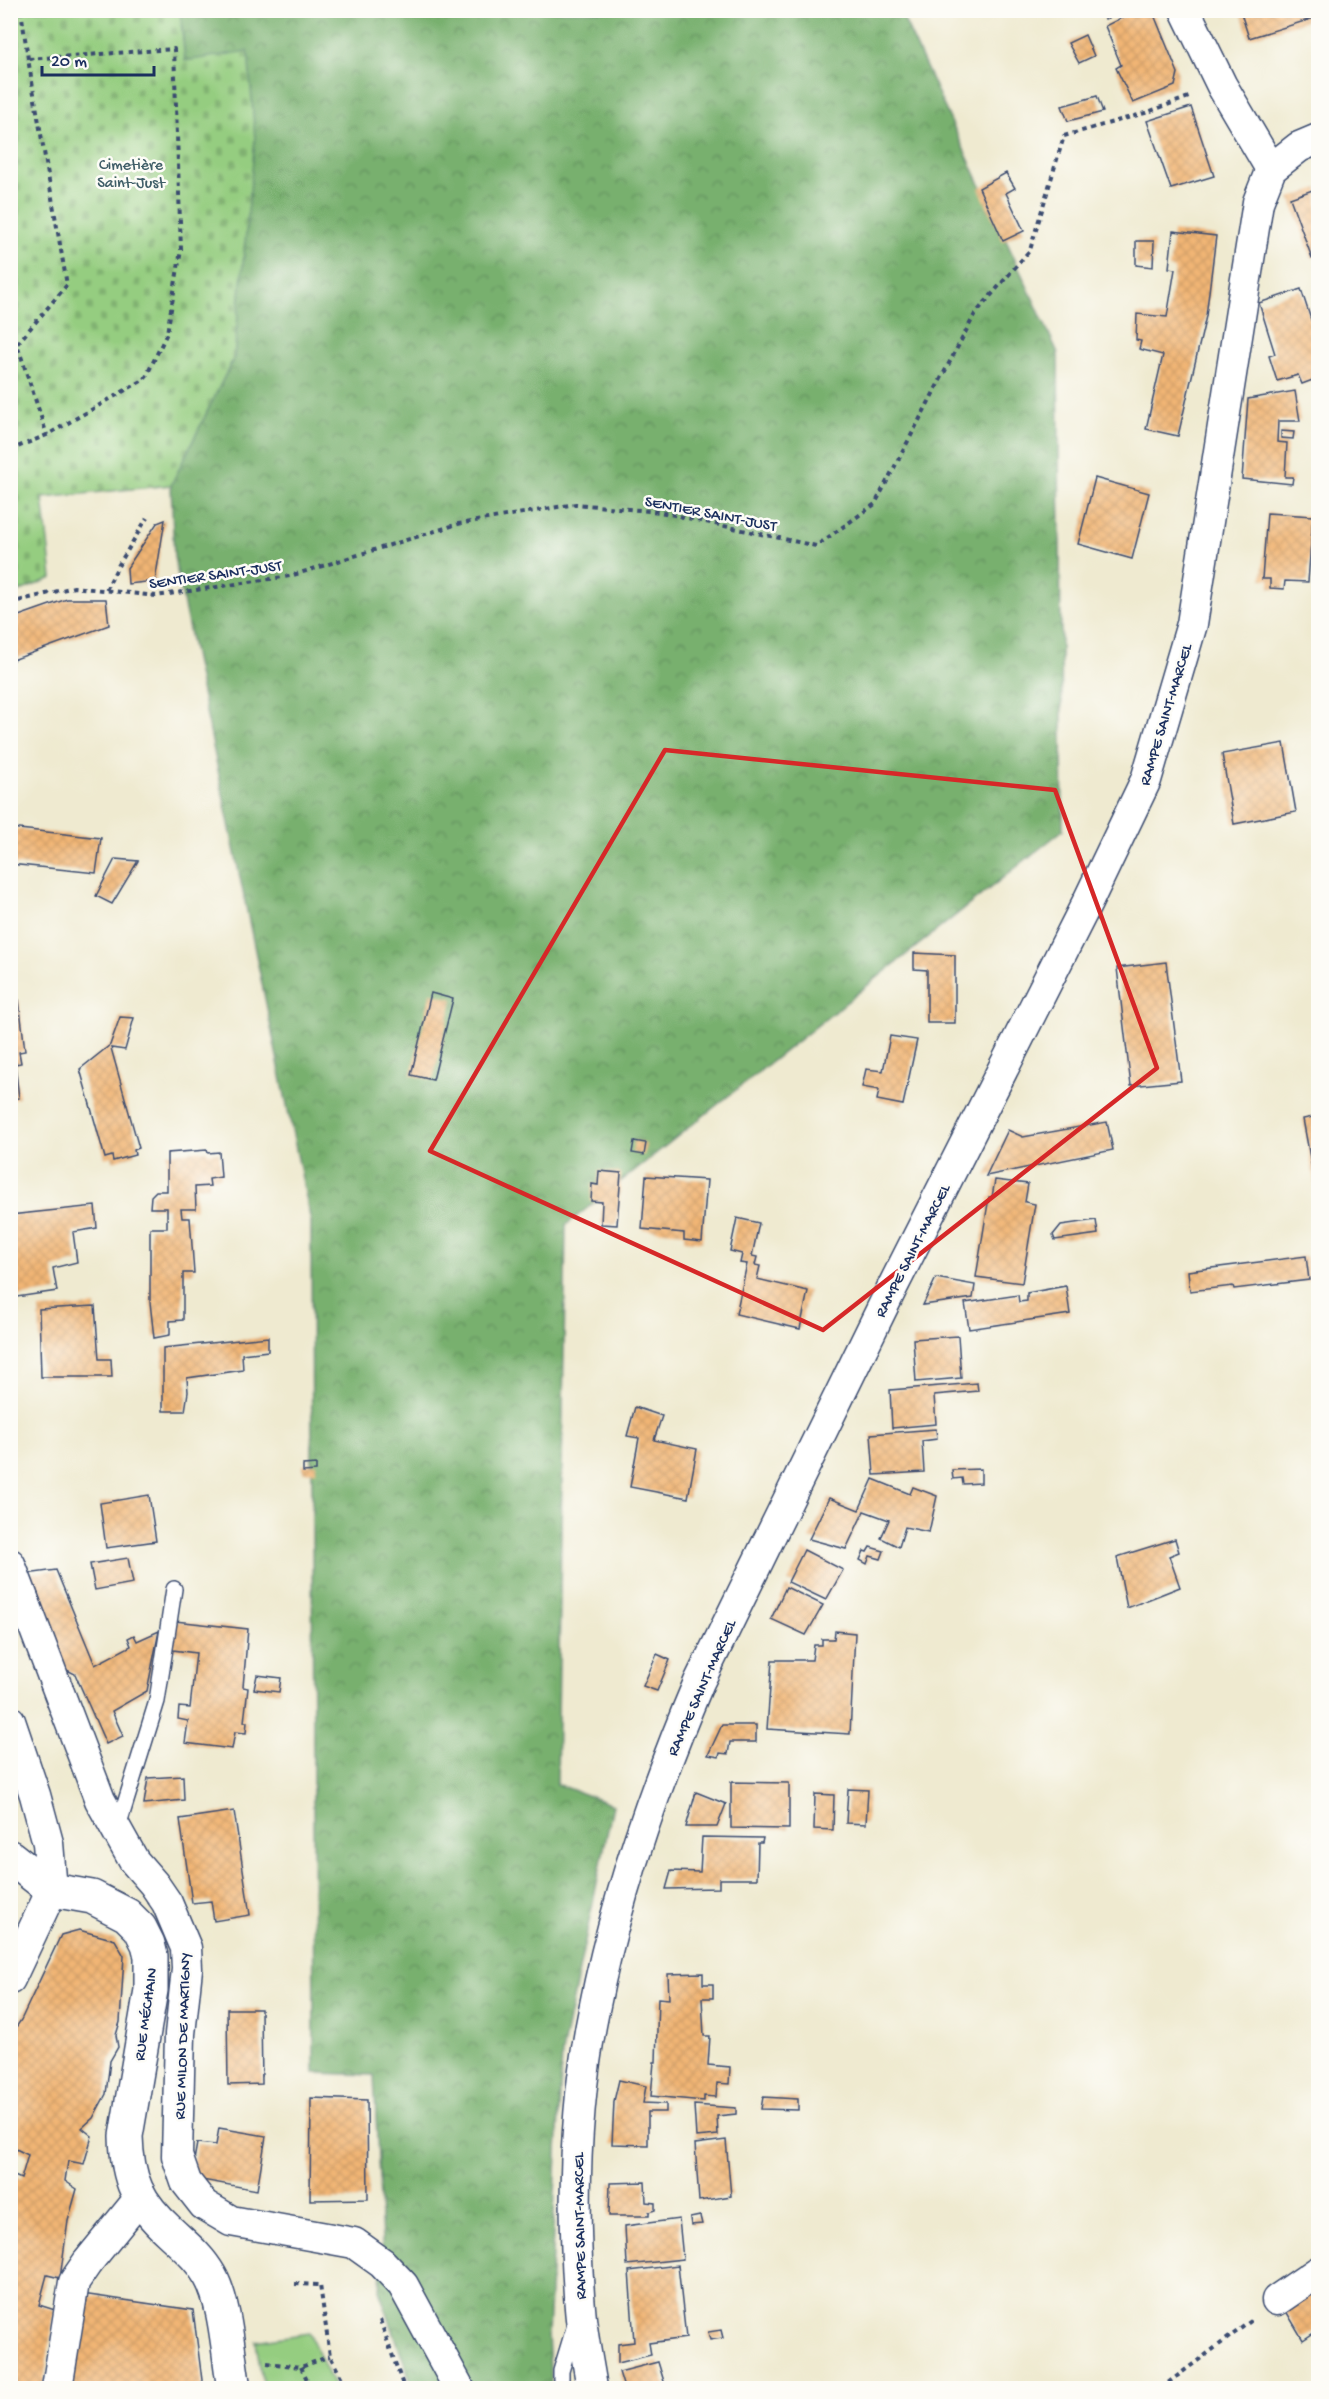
<svg xmlns="http://www.w3.org/2000/svg" width="1329" height="2399" viewBox="0 0 1329 2399" font-family="'Gochi Hand',sans-serif">
<style>
.forest{fill:url(#forest-crowns);stroke:#4a7066;stroke-width:1.5}
.cemetery{fill:url(#cemetery-stones);stroke:#587e6f;stroke-width:1.5}
.park{fill:#95cd80;stroke:#587e6f;stroke-width:1.5}
.building{fill:url(#building-cross-hatch)}
.lines{fill:none;stroke-linecap:round;stroke-linejoin:round}
.lane-casing{stroke:#3b4b6f;stroke-width:18}
.street-casing{stroke:#3b4b6f;stroke-width:33}
.secondary-casing{stroke:#3b4b6f;stroke-width:36}
.path{stroke:#3b4b6f;stroke-width:4;stroke-dasharray:4.5 4.5;stroke-linecap:butt}
.lane{stroke:#fff;stroke-width:15}
.street{stroke:#fff;stroke-width:30}
.secondary{stroke:#fff;stroke-width:33}
.marked{fill:none;stroke:#d62828;stroke-width:4.5;stroke-linejoin:round}
.labels{text-anchor:middle;stroke-width:5;stroke-linejoin:round;paint-order:stroke}
.park-label{font-size:16px;fill:#405e68;stroke:#fdfcf7}
.street-label{font-size:16px;fill:#1b2f5e;stroke:#fdfcf7}
</style>
<defs>
<pattern id="forest-crowns" width="20" height="18" patternUnits="userSpaceOnUse" patternTransform="scale(1.5)"><rect width="20" height="18" fill="#78b06e"/><path d="M2 6a3 3 0 1 1 6 0M12 15a3 3 0 1 1 6 0" fill="none" stroke="#62905e"/></pattern>
<pattern id="cemetery-stones" width="16" height="16" patternUnits="userSpaceOnUse" patternTransform="scale(1.5)"><rect width="16" height="16" fill="#95cd80"/><path d="M2 7V4a2 2 0 0 1 4 0v3zM10 15v-3a2 2 0 0 1 4 0v3z" fill="#80b071"/></pattern>
<pattern id="building-cross-hatch" width="8" height="8" patternUnits="userSpaceOnUse" patternTransform="scale(1.5)"><rect width="8" height="8" fill="#f1b574"/><path d="M0 0l8 8M0 8l8-8" fill="none" stroke="#ce9c67"/></pattern>
</defs>
<rect width="100%" height="100%" fill="#fdfcf7"/>
<filter id="ink" filterUnits="userSpaceOnUse"><feTurbulence type="fractalNoise" baseFrequency=".0167" numOctaves="2"/><feDisplacementMap in="SourceGraphic" scale="12" xChannelSelector="R" yChannelSelector="G"/><feConvolveMatrix kernelMatrix="1 2 1 2 8 2 1 2 1" color-interpolation-filters="sRGB"/></filter>
<filter id="wash" filterUnits="userSpaceOnUse"><feTurbulence type="fractalNoise" baseFrequency=".008" numOctaves="4" result="noise"/><feDisplacementMap in="SourceGraphic" scale="24" xChannelSelector="R" yChannelSelector="G"/><feGaussianBlur stdDeviation="1.35" result="paint"/><feColorMatrix in="noise" values="0 0 0 0 0 0 0 0 0 0 0 0 0 0 0 0 0 1.4 0 .05"/><feComposite in="paint" operator="in"/></filter>
<g filter="url(#wash)">
<rect width="100%" height="100%" fill="#efead0"/>
<path class="forest" d="M180 11H900L1058 353 1063 830 566 1225 557 1784 613 1805 562 2053 548 2334 551 2388H413L380 2293 382 2241 374 2075 314 2073 311 1222 174 557 171 485 234 357 185 61Z"/>
<path class="cemetery" d="M11 10 180 11 185 61 248 51 255 139 234 357 171 485 43 498 52 578 11 595Z"/>
<path class="park" d="M309 2333 335 2388H263L256 2341Z"/>
<g id="blocks">
<g class="building">
<path d="M1137 10H1152L1178 73 1175 86 1133 103 1116 68 1121 65 1105 26Z"/>
<path d="M1240 10H1318V17L1249 38Z"/>
<path d="M1100 11H1125L1105 19Z"/>
<path d="M1085 35 1094 56 1079 63 1068 43Z"/>
<path d="M1097 96 1103 112 1068 121 1062 106Z"/>
<path d="M1191 107 1214 176 1171 189 1147 121Z"/>
<path d="M1006 173 1015 188 1006 193 1024 231 1003 241 979 188Z"/>
<path d="M1318 188V256L1312 258 1290 198Z"/>
<path d="M1173 231 1216 236 1206 316 1178 436 1146 429 1163 355 1139 349 1141 341 1136 340 1137 314 1167 317 1175 269 1169 268Z"/>
<path d="M1136 241H1154L1153 267 1136 265Z"/>
<path d="M1301 289 1318 341V378L1302 384 1298 375 1277 381 1269 356 1275 354 1259 303Z"/>
<path d="M1295 391 1300 421H1278L1277 442 1287 443 1285 477H1293L1292 484 1242 479 1248 399Z"/>
<path d="M1281 431 1294 432 1293 439 1281 438Z"/>
<path d="M1095 478 1149 493 1132 559 1078 544Z"/>
<path d="M1267 513 1313 516 1308 582 1285 581 1284 589 1270 588V579H1262Z"/>
<path d="M165 520 155 581 128 584 127 568 157 523Z"/>
<path d="M67 599H106L109 625 10 661V619Z"/>
<path d="M1284 743 1296 812 1234 824 1222 754Z"/>
<path d="M10 828 101 838 96 873 10 864Z"/>
<path d="M115 859 138 861 112 904 96 896Z"/>
<path d="M914 953 955 955V1023H927V970L914 969Z"/>
<path d="M1166 962 1181 1081 1131 1086 1117 968Z"/>
<path d="M431 993 453 999 433 1080 411 1075Z"/>
<path d="M19 1000 25 1051 19 1052 21 1063 15 1064 19 1098 10 1099V1001Z"/>
<path d="M120 1017 134 1018 125 1050 111 1048 139 1148 134 1150 135 1155 113 1161 112 1156 105 1158 80 1069 110 1045Z"/>
<path d="M890 1036 917 1040 903 1105 877 1100 879 1090 862 1087 866 1069 883 1071Z"/>
<path d="M1318 1116V1196H1317L1303 1119Z"/>
<path d="M1107 1122 1113 1150 986 1176 1008 1130 1023 1137Z"/>
<path d="M634 1141 646 1143 644 1155 632 1153Z"/>
<path d="M207 1150 208 1153 219 1152 221 1177 209 1179 210 1186 195 1187 196 1209H181L182 1218H190L194 1273H183V1320L170 1321V1335L154 1338 150 1302V1228H167V1208H150L151 1196 156 1191H167V1153Z"/>
<path d="M599 1171 621 1173 617 1225 601 1224 602 1202 591 1201 592 1184 598 1185Z"/>
<path d="M646 1176 707 1180 702 1242 684 1240V1233L642 1229Z"/>
<path d="M995 1180 1028 1184 1025 1202 1035 1204 1022 1283 976 1277 989 1197H992Z"/>
<path d="M95 1206 97 1228 73 1232 77 1262 53 1268 57 1291 10 1298V1215Z"/>
<path d="M737 1218 759 1223 752 1256 757 1257 755 1265 760 1266 757 1279 808 1291 800 1329 736 1314 747 1264 740 1263 742 1254 730 1251Z"/>
<path d="M1096 1220 1098 1234 1055 1240 1053 1235 1061 1225Z"/>
<path d="M1306 1256 1309 1280 1234 1289 1233 1286 1190 1291 1188 1271Z"/>
<path d="M936 1278 975 1285 973 1298 923 1305Z"/>
<path d="M1066 1286 1070 1314 969 1329 965 1303 1018 1295 1019 1302 1027 1301V1293Z"/>
<path d="M95 1306 99 1359H111L112 1377H41L39 1309Z"/>
<path d="M958 1336 961 1378 916 1382 913 1339Z"/>
<path d="M268 1337V1351L242 1354 243 1370 187 1378 188 1392 185 1411H163V1348Z"/>
<path d="M977 1383 978 1391 934 1395 936 1424 892 1428 890 1390Z"/>
<path d="M635 1407 662 1416 654 1440 697 1449 688 1498 630 1487 639 1438 627 1436Z"/>
<path d="M936 1429 937 1439 922 1441 924 1472 874 1475 871 1434Z"/>
<path d="M316 1464V1471L303 1472V1465Z"/>
<path d="M981 1469V1483L963 1484 962 1478 953 1479 952 1470Z"/>
<path d="M873 1479 910 1494 913 1487 937 1496 929 1532 905 1527 899 1547 881 1538 889 1520 864 1511 846 1549 809 1539 829 1498 859 1510Z"/>
<path d="M149 1495 156 1541 106 1548 100 1503Z"/>
<path d="M1175 1539 1179 1552 1169 1556 1180 1587 1127 1608 1117 1557Z"/>
<path d="M870 1547 884 1551 881 1559 870 1556 867 1564 860 1560 864 1551 867 1552Z"/>
<path d="M804 1550 843 1570 826 1600 788 1582Z"/>
<path d="M128 1558 133 1583 95 1590 90 1564Z"/>
<path d="M56 1570 95 1665 131 1646 128 1638 134 1635 137 1641 159 1631 147 1691 112 1711 123 1736 106 1744 75 1674 65 1669 26 1574Z"/>
<path d="M786 1587 823 1605 806 1635 771 1619Z"/>
<path d="M175 1621 248 1629 243 1687 248 1688 244 1722H247L246 1733 235 1732 232 1749 185 1743 188 1721 178 1719 179 1707 190 1708 196 1653 173 1650Z"/>
<path d="M835 1631 855 1633 850 1734 767 1729 772 1660H812L814 1645H822V1639H834Z"/>
<path d="M657 1654 670 1660 657 1691 643 1686Z"/>
<path d="M257 1675 281 1678 279 1692 254 1689Z"/>
<path d="M722 1725H756V1742H730L728 1754 720 1753 719 1757 708 1755Z"/>
<path d="M10 1768 20 1792 10 1793Z"/>
<path d="M183 1776 184 1800 144 1804 148 1778Z"/>
<path d="M731 1782 789 1783V1829L731 1828Z"/>
<path d="M848 1789 868 1790 866 1824 846 1823Z"/>
<path d="M696 1792 726 1804 717 1827H686Z"/>
<path d="M815 1794 834 1795 833 1830 814 1829Z"/>
<path d="M234 1811 250 1915 214 1921 211 1901 192 1903 180 1819Z"/>
<path d="M702 1837 763 1838 762 1843H758L757 1879H719V1888L666 1889 671 1871 700 1872Z"/>
<path d="M79 1930 115 1940 124 1956 120 2022 116 2035 118 2047 110 2061 106 2094 93 2118 82 2128 92 2136 84 2164 68 2161 65 2181 77 2189 68 2221 60 2278 47 2275 39 2305 55 2310 43 2388H10V2223L14 2214 10 2212V2174L21 2179 28 2155 10 2146V2036L21 2020 61 1935Z"/>
<path d="M703 1973V1984H713V1998H702L704 2036H710L708 2065 730 2067 729 2084 717 2083 716 2097 704 2096V2101L651 2096 654 2062H656L658 1998 669 1999 668 1974Z"/>
<path d="M227 2009H261L262 2084 228 2085Z"/>
<path d="M619 2080 646 2086 643 2103 666 2104V2112H648V2145L612 2144 614 2101Z"/>
<path d="M763 2097 798 2099V2110L761 2109Z"/>
<path d="M311 2098 367 2100 368 2199 310 2200Z"/>
<path d="M694 2105 736 2108V2114L717 2116 718 2135 696 2137Z"/>
<path d="M219 2128 266 2136 257 2190 191 2178 197 2143 216 2145Z"/>
<path d="M726 2140 731 2196 699 2201 695 2144Z"/>
<path d="M645 2182 646 2202 655 2203V2210L649 2212V2216H609L610 2183Z"/>
<path d="M700 2216 702 2224 691 2225 690 2218Z"/>
<path d="M679 2219 683 2259 627 2265 625 2226Z"/>
<path d="M678 2265 686 2338 649 2343 651 2355 618 2363V2344L634 2342 629 2271Z"/>
<path d="M1318 2284V2330L1303 2340 1283 2306Z"/>
<path d="M82 2294 193 2310 203 2388H69Z"/>
<path d="M721 2330 723 2338 710 2340 708 2332Z"/>
<path d="M658 2362 666 2388H624L619 2372Z"/>
</g>
</g>
</g>
<g filter="url(#ink)">
<use href="#blocks" fill-opacity="0" stroke="#3b4b6f" stroke-width="1.5"/>
<g class="lines">
<g class="lane-casing">
<g id="lane">
<path d="M117 1830 157 1701 174 1589"/>
<path d="M561 2388V2371L575 2325"/>
</g>
</g>
<g class="street-casing">
<g id="street">
<path d="M1185 10 1222 86 1271 169"/>
<path d="M10 1564 100 1800 134 1861 154 1884 167 1903 186 1948 187 1969 180 2034 177 2156 186 2182 204 2205 231 2221 354 2243 382 2263 403 2285 459 2388"/>
<path d="M10 1721 35 1795 48 1843 52 1890 10 1979"/>
<path d="M1277 2300 1318 2272"/>
<path d="M57 2388 74 2282 87 2263 140 2198"/>
<path d="M592 2388C588 2362 582 2335 580 2308 572 2209 574 2107 594 2010 616 1896 654 1788 699 1682L892 1288 1088 901 1146 780 1192 624 1258 202 1271 169 1299 147 1318 139"/>
</g>
</g>
<g class="secondary-casing">
<path id="secondary" d="M10 1857 52 1890 92 1897 127 1915 140 1928 148 1944 151 1956V1990L126 2136C127 2180 138 2203 170 2232 185 2246 200 2258 210 2276 226 2304 228 2356 234 2388"/>
</g>
<g class="path">
<path d="M21 10 28 59 67 285 17 344 47 435"/>
<path d="M10 450 47 435 145 379 167 333 181 250 174 49 28 59"/>
<path d="M106 590 118 566 147 518"/>
<path d="M10 603 74 587 156 596 290 576 458 524 576 504 660 512 816 546 875 504 975 314 1030 250 1064 136 1145 113 1189 97"/>
<path d="M295 2284 320 2285 330 2356 347 2388"/>
<path d="M380 2320 404 2388"/>
<path d="M267 2363 301 2367 330 2356"/>
<path d="M301 2367 311 2388"/>
<path d="M1161 2388 1251 2321"/>
</g>
<use href="#lane" class="lane"/>
<use href="#street" class="street"/>
<use href="#secondary" class="secondary"/>
</g>
</g>
<path class="marked" d="M665 750 1055 790 1157 1068 823 1330 430 1151Z"/>
<g class="labels">
<g class="park-label">
<text x="131" y="169">Cimetière<tspan x="131" dy="18">Saint-Just</tspan></text>
</g>
<g class="street-label">
<text transform="translate(711 512) rotate(11)" y="6">SENTIER SAINT-JUST</text>
<text transform="translate(215 573) rotate(-8)" y="6">SENTIER SAINT-JUST</text>
<text transform="translate(1164 714) rotate(-73)" y="6">RAMPE SAINT-MARCEL</text>
<text transform="translate(911 1250) rotate(-63)" y="6">RAMPE SAINT-MARCEL</text>
<text transform="translate(700 1687) rotate(-66)" y="6">RAMPE SAINT-MARCEL</text>
<text transform="translate(144 2014) rotate(-82)" y="6">RUE MÉCHAIN</text>
<text transform="translate(181 2036) rotate(-88)" y="6">RUE MILON DE MARTIGNY</text>
<text transform="translate(578 2226) rotate(-91)" y="6">RAMPE SAINT-MARCEL</text>
</g>
</g>
<rect width="1329" height="2399" fill="none" stroke="#fdfcf7" stroke-width="36"/>
<path d="M42 66v9h112v-9" fill="none" stroke="#1b2f5e" stroke-width="3"/>
<text x="51" y="66" font-size="18" fill="#1b2f5e" stroke="#fdfcf7" stroke-width="4.5" paint-order="stroke">20 m</text>
</svg>
